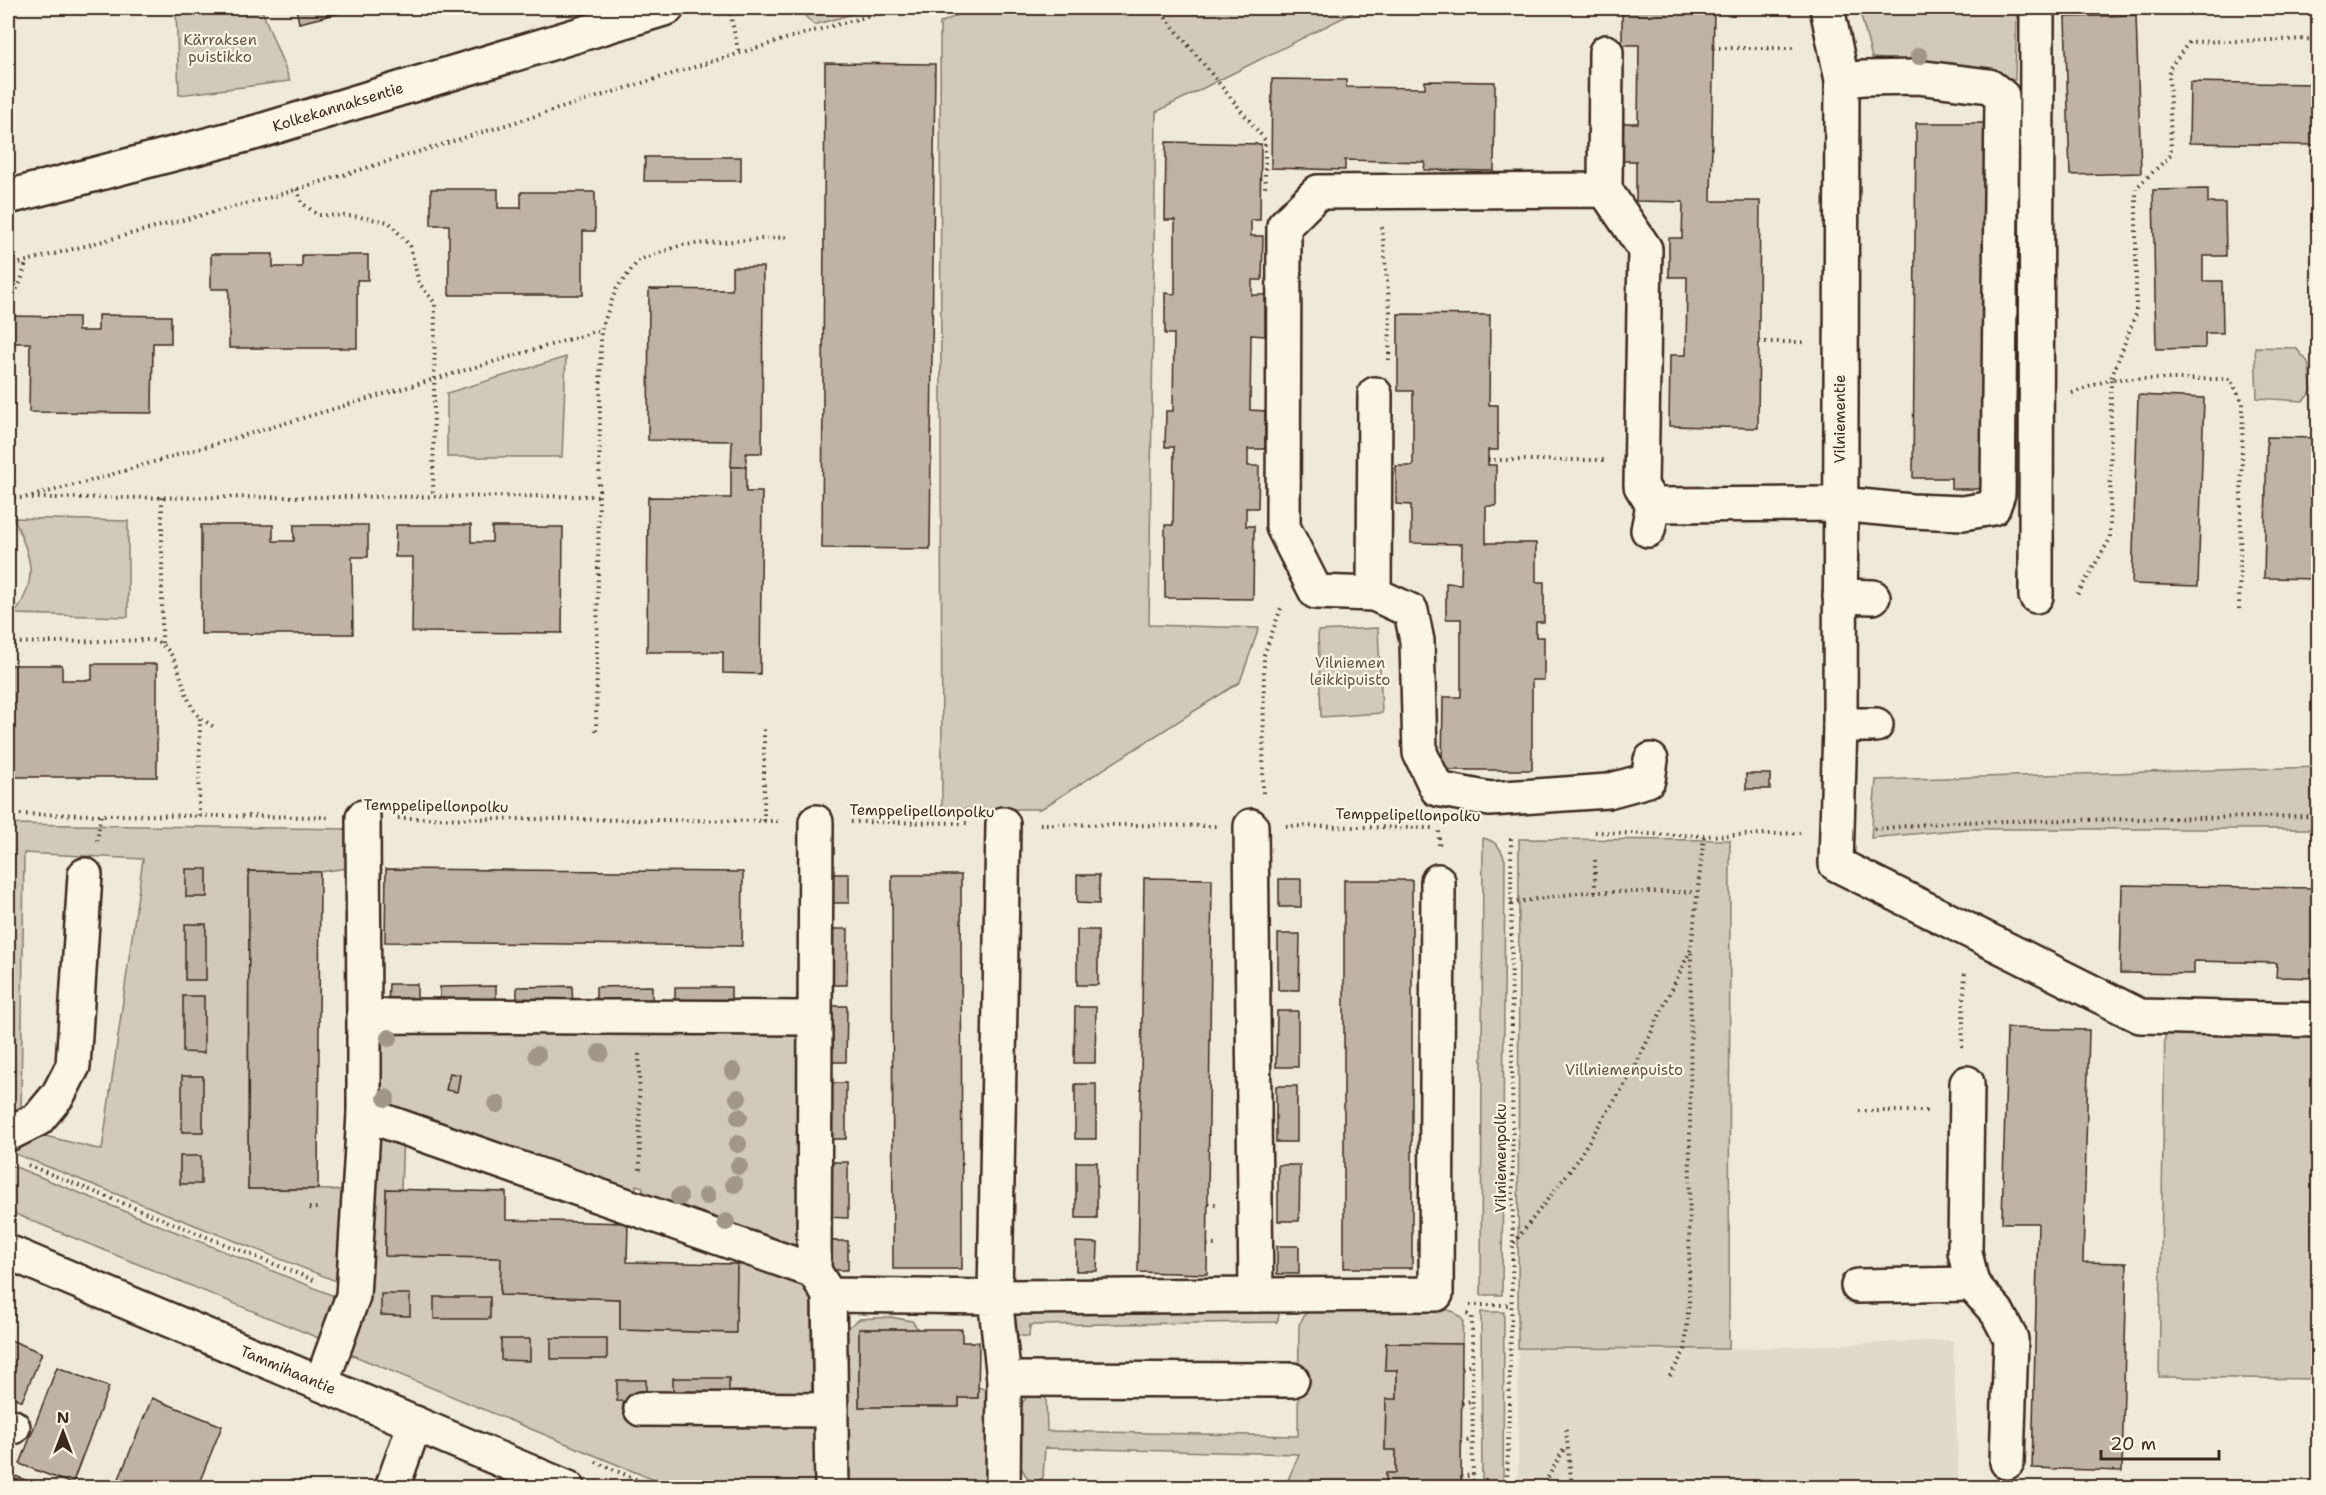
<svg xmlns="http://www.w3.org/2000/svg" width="2326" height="1495" viewBox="0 0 2326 1495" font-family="'Shantell Sans',sans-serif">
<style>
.built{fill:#e1d9c9}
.green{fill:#d2c9ba;stroke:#867a6c;stroke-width:1.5}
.building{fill:#beb3a4;stroke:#3b2a1e;stroke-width:1.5}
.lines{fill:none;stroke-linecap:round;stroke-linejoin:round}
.minor-casing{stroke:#3b2a1e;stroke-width:38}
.major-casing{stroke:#3b2a1e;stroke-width:38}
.path{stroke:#3b2a1e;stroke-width:4;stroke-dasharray:1.5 4.5;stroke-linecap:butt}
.minor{stroke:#fcf5e5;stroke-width:33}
.major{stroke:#fcf5e5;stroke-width:33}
.tree{fill:#a19688}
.labels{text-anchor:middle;stroke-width:4.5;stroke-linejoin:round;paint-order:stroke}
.park-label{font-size:15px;fill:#615245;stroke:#fcf5e5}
.street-label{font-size:15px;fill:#3b2a1e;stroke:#fcf5e5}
</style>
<rect width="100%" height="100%" fill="#f0e9d9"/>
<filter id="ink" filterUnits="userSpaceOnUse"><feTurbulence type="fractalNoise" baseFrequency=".0167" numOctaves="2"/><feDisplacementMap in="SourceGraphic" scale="12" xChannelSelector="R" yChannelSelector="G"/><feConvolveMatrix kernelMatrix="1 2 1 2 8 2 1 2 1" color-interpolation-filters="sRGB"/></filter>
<g filter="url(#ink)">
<path class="built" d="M1953 1340 1959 1487H1518V1348L1729 1349Z"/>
<g class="green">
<path d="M176 8H261L290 81 179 95Z"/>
<path d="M804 8H874L814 25 803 14Z"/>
<path d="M973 8H1362L1156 112 1149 625 1259 628 1240 682 1041 809H942L940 23Z"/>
<path d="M1859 8H2017L2015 80 1904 60 1872 58Z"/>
<path d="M2255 347 2296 348 2308 362 2312 391 2303 401 2257 398Z"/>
<path d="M566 357 562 457H447V393Z"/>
<path d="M14 518 128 521V617L15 614C40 575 30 558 14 518Z"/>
<path d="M1378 628 1382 713 1321 717 1318 631Z"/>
<path d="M2318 767V829H1966L1871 838 1876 780Z"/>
<path d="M8 824 354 829V867L320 872H249L248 1189 351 1190 341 1283 8 1151V1140L29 1132 102 1150 143 859 24 853 21 1110 15 1116H8Z"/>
<path d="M1483 838C1496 841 1501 848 1505 860L1502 1295H1481Z"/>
<path d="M1519 839 1730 840 1729 1349 1518 1348Z"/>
<path d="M388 1022 803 1034 804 1256 643 1202V1187L636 1185 635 1199 373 1100 370 1036Z"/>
<path d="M2165 1023 2318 1029V1379L2159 1377Z"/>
<path d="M387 1132H403L401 1190 386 1189 385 1256 501 1258 500 1295 620 1299V1330L735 1333 737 1264H781L803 1280 811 1302 812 1403H623L622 1410 648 1423H814L815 1487H671L350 1354 372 1139Z"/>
<path d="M8 1164 332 1295 337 1306 321 1339 8 1211Z"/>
<path d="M1320 1307H1439L1454 1312 1463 1320 1462 1344 1386 1343 1385 1370H1397V1399L1386 1400 1385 1449 1396 1450V1473L1386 1474V1487H1285L1299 1454 1045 1448 1043 1478 1037 1481 1028 1479 1020 1466 1019 1414 1023 1402 1027 1397 1037 1394 1046 1398 1047 1431 1298 1436 1299 1325 1305 1314Z"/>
<path d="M1013 1308 1276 1309 1279 1315 1277 1322 1030 1325 1029 1337 1016 1335 1009 1329Z"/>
<path d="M1481 1312H1504L1503 1487H1482Z"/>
<path d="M891 1317 912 1321 918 1329H859V1407H959V1398H978V1387L987 1390 991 1398 989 1474 982 1483 975 1486C945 1486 868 1491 845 1479L846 1329 860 1319Z"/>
</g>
<g class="building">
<path d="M296 8H360L299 23Z"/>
<path d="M1622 8H1714L1711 201H1760L1758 428 1669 426 1670 355H1686L1687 277H1669V238H1682L1683 202 1636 201V161H1621V123H1638L1639 45H1622Z"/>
<path d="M2136 15 2141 173 2070 175 2065 17Z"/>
<path d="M825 63 935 64 930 549 822 548Z"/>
<path d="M1272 79 1346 80V87L1425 88V81L1495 82 1494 171 1424 170 1425 162 1345 160V170L1271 168Z"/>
<path d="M2190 82 2318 84V145L2189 143Z"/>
<path d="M1916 123H1986L1983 489H1951V478H1913Z"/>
<path d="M1166 142 1261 144 1260 220H1251V236H1263L1262 280H1252V295H1265V336L1251 335 1250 410 1265 411V449H1248V466H1259L1258 508H1246V526H1254L1253 599 1165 598V525H1173L1174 447H1165L1166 411H1173L1174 334H1165V293L1175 294V220H1165Z"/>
<path d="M645 157H741V181H644Z"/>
<path d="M431 189H498V208H521V192H595V231H583V295H449V225H431Z"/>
<path d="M2208 189V203H2225L2226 256H2203V281H2222L2223 333H2205V348L2156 349 2153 190Z"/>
<path d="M211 254H273V267H302V255H368V280H357V348H229V289H211Z"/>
<path d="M732 267H763L762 453H746V467H731L732 441 648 440 649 289 732 290Z"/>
<path d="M1398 314 1490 315 1489 405H1498V450H1488V465H1496V506H1486V543H1536V582H1544V622H1536V637H1544V680H1532V770H1442L1443 697H1461V619H1446V583L1461 584 1462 544 1411 543V505L1396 504V466H1413V391H1398Z"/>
<path d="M98 315 171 316V343H153L152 413 29 412 30 343H8V316L78 317V331H98Z"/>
<path d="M2138 395 2204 398 2198 586 2132 584Z"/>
<path d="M2267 437 2318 438V579L2264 578Z"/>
<path d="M731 467H746V492H762L760 674 723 673V652H647L648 497 731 498Z"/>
<path d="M201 525H273V541H294V525H368V557H352L353 634H201Z"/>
<path d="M396 525H471V542H492V527H563L562 633 412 632 413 557H395Z"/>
<path d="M92 664H157V777H8V665H62V680H92Z"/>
<rect x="1746" y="774" width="24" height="15"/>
<rect x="186" y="869" width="21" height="28"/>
<path d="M386 869 743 872 742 946 385 942Z"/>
<path d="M249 871 320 872 318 1189H248Z"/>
<rect x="828" y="874" width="21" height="29"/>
<path d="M892 875H961L962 1269H893Z"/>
<path d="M1077 875H1099V904L1077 903Z"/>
<path d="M1144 878 1212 879 1207 1274 1138 1272Z"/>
<rect x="1279" y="879" width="22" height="28"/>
<rect x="1344" y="880" width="68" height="388"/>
<path d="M2122 885 2318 888V978L2276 977 2277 963 2194 961V974L2120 973Z"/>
<rect x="185" y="924" width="21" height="56"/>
<path d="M826 929H848L847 985H826Z"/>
<rect x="1077" y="930" width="21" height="55"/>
<path d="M1278 934H1300L1299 990H1278Z"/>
<path d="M389 984H417V1005H388Z"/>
<path d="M496 986V1007L440 1008V987Z"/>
<path d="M572 986 573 1007 517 1008V987Z"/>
<path d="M652 986V1007L596 1008V987Z"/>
<rect x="675" y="987" width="56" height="21"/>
<path d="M183 996H204V1053L183 1052Z"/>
<path d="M825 1006H847L846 1062H825Z"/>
<path d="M1075 1007H1096L1095 1063H1074Z"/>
<path d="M1277 1011H1298V1067H1276Z"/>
<path d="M2007 1028 2089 1030 2083 1262 2127 1263 2122 1471 2032 1468 2038 1223H2002Z"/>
<path d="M450 1073 460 1075 457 1092 446 1090Z"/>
<rect x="182" y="1076" width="21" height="56"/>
<rect x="825" y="1083" width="21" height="56"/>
<rect x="1075" y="1084" width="21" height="55"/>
<rect x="1276" y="1086" width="21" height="56"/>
<rect x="180" y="1156" width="21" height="28"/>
<path d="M827 1162H848V1218L826 1217Z"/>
<rect x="1076" y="1162" width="21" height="56"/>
<path d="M1278 1165H1300L1299 1221H1278Z"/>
<path d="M386 1189 506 1192V1220L628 1223 627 1262 737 1264 736 1333 620 1330V1299L500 1295 501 1258 385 1256Z"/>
<rect x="826" y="1241" width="22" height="29"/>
<path d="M1076 1242 1098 1243 1097 1271H1076Z"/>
<rect x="1277" y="1246" width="22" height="28"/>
<path d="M381 1294H410V1316L381 1315Z"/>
<rect x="434" y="1297" width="56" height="22"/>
<path d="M859 1329H962V1342H979L978 1398H959V1407H859Z"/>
<rect x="551" y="1338" width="56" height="21"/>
<path d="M8 1339 42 1353 22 1401 8 1395Z"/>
<path d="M501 1339H530V1361L501 1360Z"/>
<path d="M1386 1343 1462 1344 1461 1488H1386V1473H1396V1450H1385L1386 1399H1397V1370H1385Z"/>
<path d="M57 1367 109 1387 72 1484 20 1464Z"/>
<rect x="673" y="1378" width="56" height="21"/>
<path d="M617 1380H646V1402L617 1401Z"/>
<path d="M152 1398 222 1426 197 1488H134L118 1481Z"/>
<path d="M8 1473 45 1488H8Z"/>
</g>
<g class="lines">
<g class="minor-casing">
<g id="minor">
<path d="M1827 8 1842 80 1840 725 1836 864 2140 1016 2318 1020"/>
<path d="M1605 190 1606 52"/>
<path d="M1375 394 1374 594 1316 592 1283 527 1284 226 1318 192 1605 190 1645 249 1641 486 1653 505 1648 530"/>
<path d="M1653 505 1840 504 1911 511 1963 513 1993 508 1998 494 2002 96 1989 86 1917 77 1864 78 1842 80"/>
<path d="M1374 594 1411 611 1417 641 1420 753 1437 789 1490 799 1608 791 1648 780 1651 760"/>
<path d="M1840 596 1873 597"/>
<path d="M2036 596 2037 8"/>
<path d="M1840 725H1876"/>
<path d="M363 817 364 1033"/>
<path d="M816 822 815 1018 387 1016 364 1033V1114L814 1271 829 1295 995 1297 1004 1379 1003 1488"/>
<path d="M1003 824 995 1297 1256 1295 1251 826"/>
<path d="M1967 1083 1965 1252 1972 1284 1997 1312 2011 1339 2007 1462"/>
<path d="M8 1134 38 1119 58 1095 73 1066 85 875"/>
<path d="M8 1252 568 1488"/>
<path d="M814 1271 815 1018"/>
<path d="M1858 1286 1972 1284"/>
<path d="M829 1295 832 1488"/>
<path d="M1256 1295 1436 1294 1438 881"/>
<path d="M1004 1379 1292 1380"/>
<path d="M321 1384 353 1296 364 1114"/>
<path d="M641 1409 831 1410"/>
<path d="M8 1425 13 1427"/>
<path d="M392 1488 415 1423"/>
</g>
</g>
<g class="major-casing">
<path id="major" d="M8 197 257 132 667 8"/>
</g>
<g class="path">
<path d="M729 8 739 54"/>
<path d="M1158 8 1265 140V191"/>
<path d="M1713 48H1797"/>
<path d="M297 189 302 203 318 215 353 216 389 222 410 246 419 283 435 303 433 496"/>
<path d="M1382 227 1390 312 1389 360"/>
<path d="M8 266 275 196 792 37 898 8"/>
<path d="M8 305 21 281 26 262"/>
<path d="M1759 342H1805"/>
<path d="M2072 393 2111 379 2110 539 2077 595"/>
<path d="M1488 460H1605"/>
<path d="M8 498H24L86 482 601 330"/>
<path d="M32 498 598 496"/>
<path d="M2239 609 2243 403 2230 379H2111L2136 314V188L2171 155 2169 69 2189 42 2318 39"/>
<path d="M8 643 151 640C182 647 179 691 196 713 200 719 209 723 215 728"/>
<path d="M162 643V497"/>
<path d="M596 731 601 330 616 289 639 260 682 245 788 237"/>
<path d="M1263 793 1264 655 1281 608"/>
<path d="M8 814 328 817"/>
<path d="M199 816 200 717"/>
<path d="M398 818 781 821"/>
<path d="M764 821V729"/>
<path d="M851 822 967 823"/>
<path d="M1040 824 1216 826"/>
<path d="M1286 826 1432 828"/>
<path d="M1874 829 1951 822 2318 816"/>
<path d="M1595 832 1704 836 1800 833"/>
<path d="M97 841 101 815"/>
<path d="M1439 845V828"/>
<path d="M1595 860V892"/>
<path d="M1511 903 1585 892H1696"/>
<path d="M1962 1047 1965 970"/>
<path d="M639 1054 640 1173"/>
<path d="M1859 1111H1930"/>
<path d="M28 1165 316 1281"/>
<path d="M1208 1204H1219"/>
<path d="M309 1208H321"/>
<path d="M1514 1243 1572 1168 1632 1073 1691 949 1704 836"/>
<path d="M1207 1245H1218"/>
<path d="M1470 1305H1511"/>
<path d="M1467 1314 1472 1317 1473 1488"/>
<path d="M1462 1368 1472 1365"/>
<path d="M1670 1376 1685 1350 1689 1301 1691 953"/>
<path d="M1462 1403 1472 1401"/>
<path d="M1566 1430 1572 1488"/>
<path d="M1461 1442 1472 1440"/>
<path d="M596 1462 656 1488"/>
<path d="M1461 1477 1473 1475"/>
<path d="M1507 1488 1513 1244 1511 835"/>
<path d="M1542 1488 1564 1449"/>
</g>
<use href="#minor" class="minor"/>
<use href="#major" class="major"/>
</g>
<g class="tree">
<circle cx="1919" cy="56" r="9"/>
<circle cx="389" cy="1038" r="9"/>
<circle cx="600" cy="1053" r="9"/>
<circle cx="537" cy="1055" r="9"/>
<circle cx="733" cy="1071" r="9"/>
<circle cx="386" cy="1098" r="9"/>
<circle cx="738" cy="1098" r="9"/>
<circle cx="497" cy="1104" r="9"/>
<circle cx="739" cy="1117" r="9"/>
<circle cx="738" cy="1144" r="9"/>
<circle cx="739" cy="1166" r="9"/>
<circle cx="734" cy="1184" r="9"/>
<circle cx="707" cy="1196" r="9"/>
<circle cx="679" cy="1197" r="9"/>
<circle cx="726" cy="1222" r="9"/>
</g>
</g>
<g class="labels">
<g class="park-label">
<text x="220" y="45">Kärraksen<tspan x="220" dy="17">puistikko</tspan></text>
<text x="1350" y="668">Vilniemen<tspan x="1350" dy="17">leikkipuisto</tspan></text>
<text x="1624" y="1075">Villniemenpuisto</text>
</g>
<g class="street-label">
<text transform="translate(338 107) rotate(-17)" y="5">Kolkekannaksentie</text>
<text transform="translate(1840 419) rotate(-90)" y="5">Vilniementie</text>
<text transform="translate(436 806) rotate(1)" y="5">Temppelipellonpolku</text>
<text transform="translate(922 811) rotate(1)" y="5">Temppelipellonpolku</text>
<text transform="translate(1408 815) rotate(1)" y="5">Temppelipellonpolku</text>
<text transform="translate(1501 1158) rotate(-90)" y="5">Vilniemenpolku</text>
<text transform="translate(288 1370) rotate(23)" y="5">Tammihaantie</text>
</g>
</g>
<rect width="2326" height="1495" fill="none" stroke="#fcf5e5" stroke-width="30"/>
<rect x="15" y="15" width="2296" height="1465" fill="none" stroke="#3b2a1e" stroke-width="2" filter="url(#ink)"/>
<g transform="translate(63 1432)" stroke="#fcf5e5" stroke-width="4.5" paint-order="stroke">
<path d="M0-4.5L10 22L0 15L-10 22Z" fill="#3b2a1e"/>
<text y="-9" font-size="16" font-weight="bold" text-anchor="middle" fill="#3b2a1e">N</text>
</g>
<path d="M2101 1450v9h118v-9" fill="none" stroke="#3b2a1e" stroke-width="3"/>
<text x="2110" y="1450" font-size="18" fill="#3b2a1e" stroke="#fcf5e5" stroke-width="4.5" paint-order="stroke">20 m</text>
</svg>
